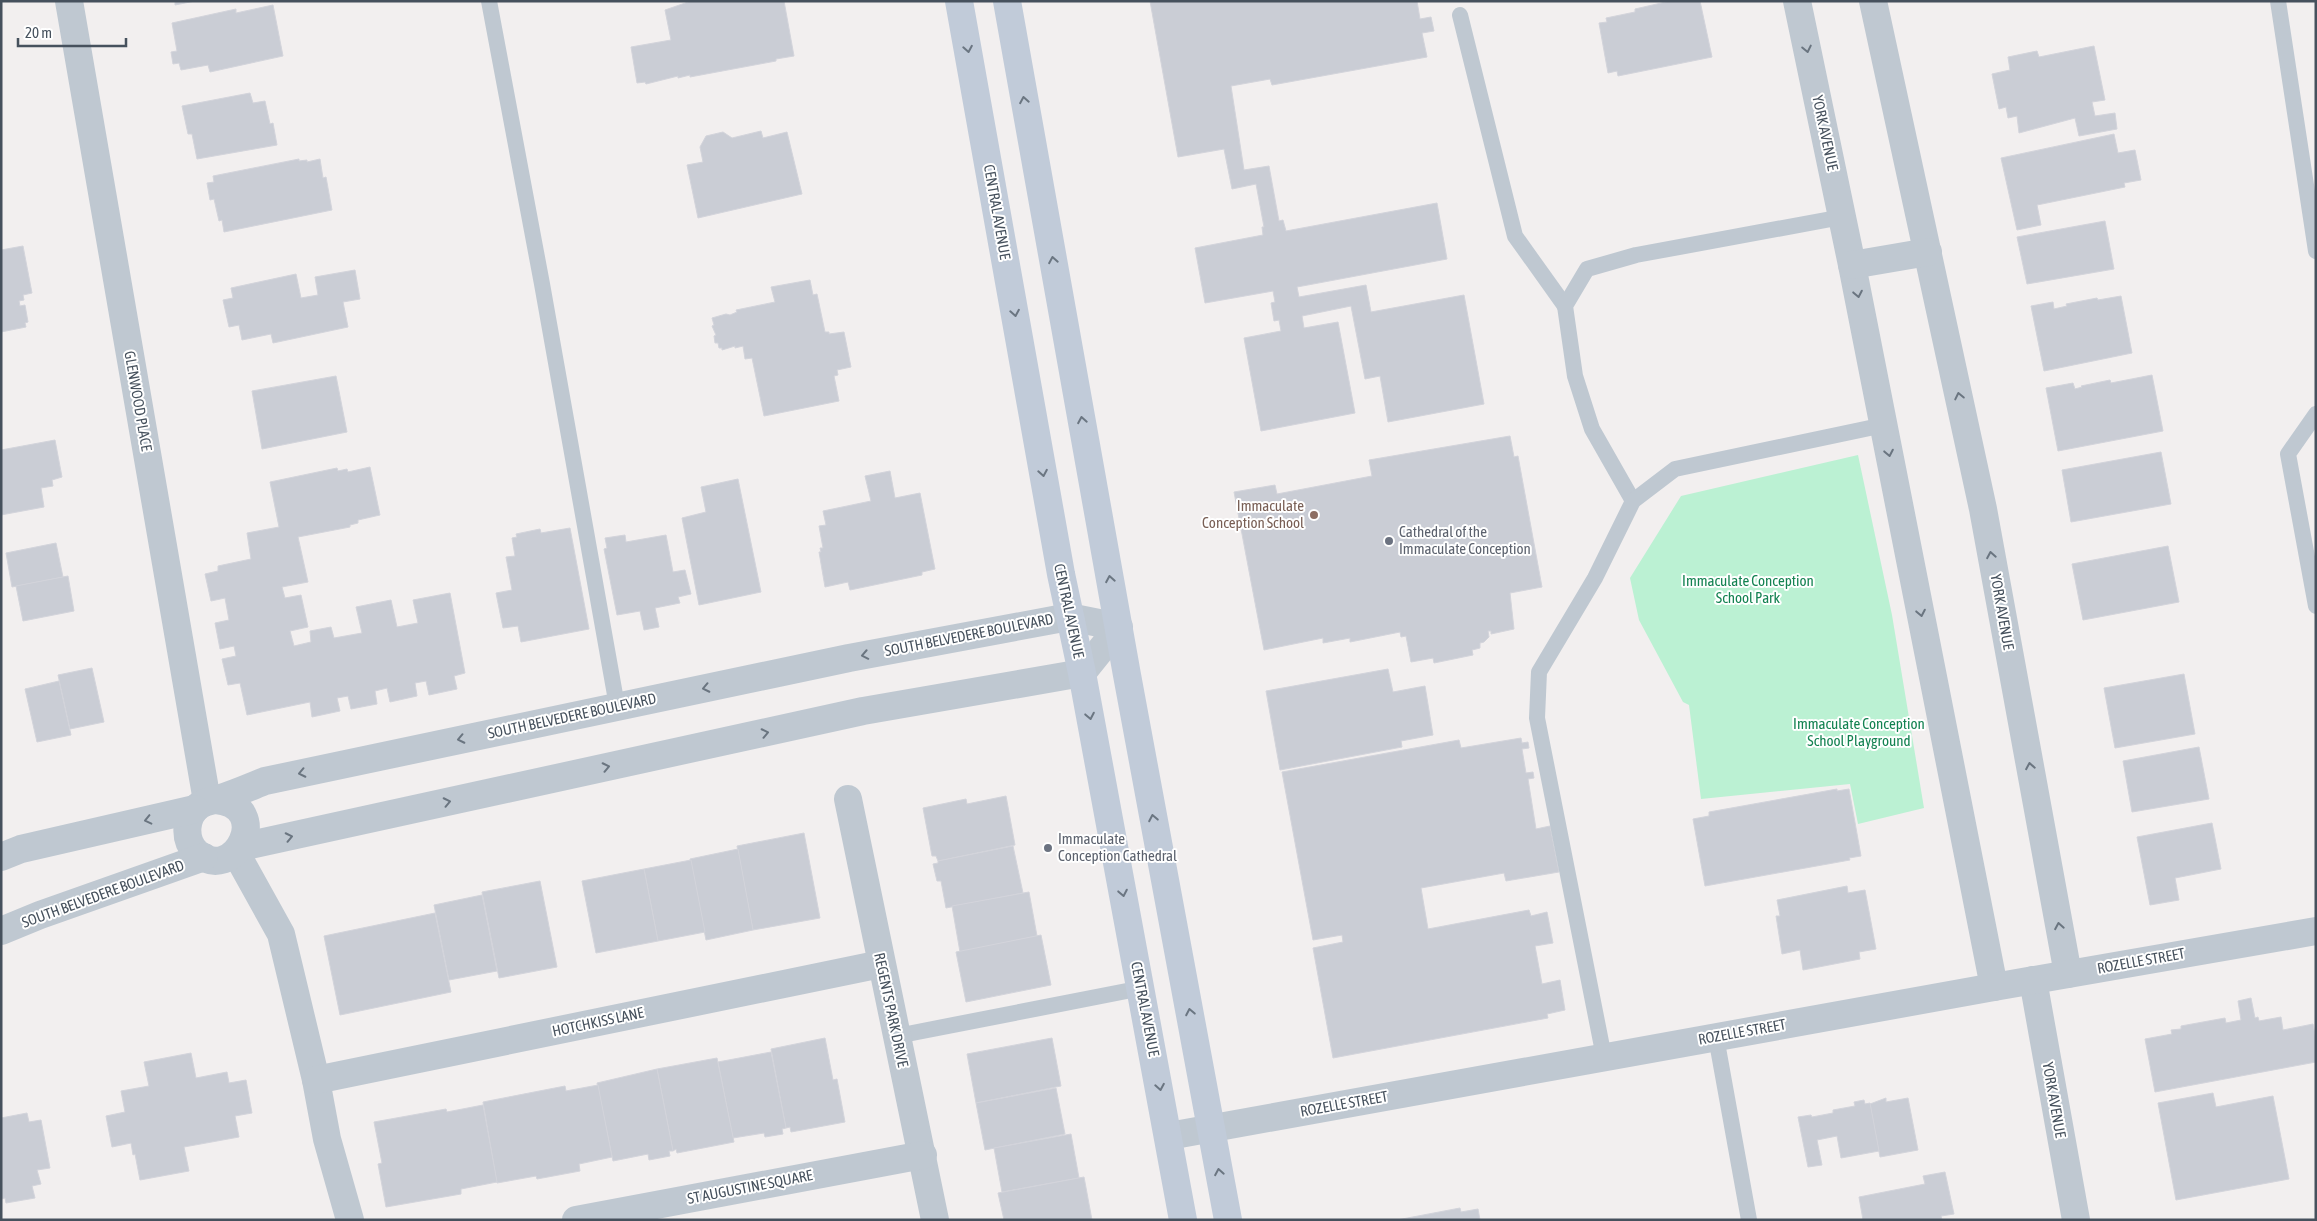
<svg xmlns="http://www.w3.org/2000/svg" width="2317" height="1221" viewBox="0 0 2317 1221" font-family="'Asap Condensed',sans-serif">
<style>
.green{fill:#bbf1d3}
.building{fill:#cacdd5;stroke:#d3d4db}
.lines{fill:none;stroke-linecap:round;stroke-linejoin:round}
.service{stroke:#bfc8d1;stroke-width:16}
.minor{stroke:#bfc8d1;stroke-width:28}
.tertiary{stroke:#bfc8d1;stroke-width:28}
.secondary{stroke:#c1cbd9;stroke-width:28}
.oneway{stroke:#6b7682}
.oneway2{stroke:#6a7580}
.education-dot{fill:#8d6e63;stroke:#fff;stroke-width:2}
.worship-dot{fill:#6b7280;stroke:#fff;stroke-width:2}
.labels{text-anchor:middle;stroke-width:4;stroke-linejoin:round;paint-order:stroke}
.street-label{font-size:15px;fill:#46515d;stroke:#fff}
.education-label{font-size:15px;fill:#785e54;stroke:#fff;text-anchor:end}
.worship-label{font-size:15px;fill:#5b616d;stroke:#fff;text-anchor:start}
.park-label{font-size:15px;fill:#138251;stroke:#fff}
</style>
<rect width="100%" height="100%" fill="#f2efef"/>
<path class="green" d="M1858 455 1892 615 1924 808 1858 824 1850 784 1701 799 1689 705 1683 702 1639 620 1630 578 1681 496Z"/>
<g class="building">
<path d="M175 1H195L175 5Z"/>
<path d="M691 1H784L794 56 776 59V61L690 77V75L678 78V76L646 84 645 82 637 83 631 47 671 40 665 10Z"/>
<path d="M1150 1H1417L1420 19 1431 17 1434 31 1422 33 1427 57 1272 85 1270 79 1231 86 1244 170 1269 166 1279 221 1283 220 1286 231 1437 203 1447 259 1297 287 1299 297 1366 285 1371 312 1464 295 1484 404 1388 422 1380 376 1365 379 1351 306 1302 316 1304 328 1338 322 1355 413 1261 431 1244 338 1281 331 1279 320 1274 321 1271 303 1275 302 1273 291 1205 303 1195 248 1263 235 1262 227H1264L1256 184 1232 189 1224 149 1178 157Z"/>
<path d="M1670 1H1700L1712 57 1618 76 1617 71 1608 73 1599 23 1607 22 1606 18 1635 12V9Z"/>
<path d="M273 5 283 56 210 72 208 65 181 70 179 63 173 64 171 52 177 51 172 23 236 9V13Z"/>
<path d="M2094 46 2105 100 2092 102 2095 116 2115 113 2117 129 2079 136 2075 118 2019 133 2017 116 2008 118 2006 107 1999 109 1992 74 2010 70 2008 57 2037 51 2039 57Z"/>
<path d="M250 93 253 103 265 101 270 124 273 123 277 145 197 159 192 134H188L182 106Z"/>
<path d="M761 131 763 138 787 132 802 194 698 218 687 165 703 162 700 147 706 136 723 132 732 138Z"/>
<path d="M2114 134 2118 153 2135 150 2141 180 2124 183 2125 187 2037 205 2041 225 2017 230 2001 158Z"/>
<path d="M299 159V161L307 160V162L320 159 323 178 326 177 332 210 224 232 222 220 219 221 214 199 210 200 207 183 214 182 213 176Z"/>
<path d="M2105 221 2114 269 2027 284 2017 237Z"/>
<path d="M23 246 32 293 23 295 24 300 19 301 20 306 25 305 28 322 25 323 26 327 1 332V250Z"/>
<path d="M355 270 360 299 343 302 348 327 273 343 271 334 242 340 239 325 229 327 223 300 233 298 231 288 296 274 301 298 318 295 315 277Z"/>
<path d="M810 280 813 295 817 294 825 332H829V334L844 332 851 367 837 370 838 375 834 376 839 401 764 416 752 358 745 359 743 346 735 348V346L722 350V348H719L718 343H715L714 336 716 335 712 326 714 325 712 318 726 314 730 315 737 312 736 310 775 302 771 287Z"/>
<path d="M2121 296 2132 353 2044 371 2031 306 2053 302 2054 309 2067 306 2066 304 2097 298 2098 300Z"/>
<path d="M2152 375 2163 431 2058 451 2046 388 2073 383 2075 389 2082 387 2081 386 2110 380 2111 383Z"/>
<path d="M336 376 347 432 262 449 252 391Z"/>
<path d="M1510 436 1514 457 1518 456 1542 587 1510 593 1514 629 1491 634V631H1488L1489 637 1484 642 1480 643V648L1472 650 1473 655 1434 663 1433 658 1411 662 1406 636 1401 637 1400 632 1350 642V638L1323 643V638L1264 650 1234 492 1275 485 1277 494 1372 476 1369 460Z"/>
<path d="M55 440 62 477 52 480 53 486 41 488 44 507 1 515V450Z"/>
<path d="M2161 452 2171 504 2071 522 2062 470Z"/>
<path d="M370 467 380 515 358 520V523L350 525V527L298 537 308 582 282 587 285 598 301 595 308 627 290 631 294 646 311 642 310 631 331 627 334 638 362 633 356 607 391 600 397 627 418 623 413 600 450 593 465 673 454 676 457 689 429 695 426 681 415 683 417 696 390 702 387 688 375 691 377 704 351 709 348 696 337 698 340 711 312 717 310 702 247 715 240 683 228 685 222 659 236 656 234 646 220 649 215 623 229 620 225 598 211 601 205 574 218 571V566L251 559 247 533 279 527 270 482 337 468 338 471 347 469 348 472Z"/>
<path d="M890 471 895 498 920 493 935 569 922 572V575L850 590 848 582 825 587 819 552H821L820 548H823L819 526 826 525 823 511 871 501 865 476Z"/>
<path d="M738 479 761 592 699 605 682 518 706 512 701 487Z"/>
<path d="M570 528 589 629 521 642 518 626 503 628 496 593 512 590 506 557 515 556 512 538 517 537 516 534 540 529 541 533Z"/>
<path d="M625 535 626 542 666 535 673 572 685 570 691 594 678 597 680 603 655 608 659 627 644 630 640 611 617 615 604 549 607 548 605 538Z"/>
<path d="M56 543 63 577 12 587 6 553Z"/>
<path d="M2168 546 2179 602 2083 620 2072 564Z"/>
<path d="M68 576 74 611 23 621 16 586Z"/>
<path d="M92 668 104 722 70 729 58 675Z"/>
<path d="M1388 669 1393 692 1425 686 1433 735 1401 741 1402 747 1280 770 1266 691Z"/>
<path d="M2184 674 2195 734 2115 748 2104 688Z"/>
<path d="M59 681 71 735 37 742 25 689Z"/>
<path d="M1521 738 1522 743 1528 742 1529 748 1522 749 1526 773 1533 772 1534 778 1528 779 1536 829 1550 826 1559 872 1506 881 1504 873 1421 888 1428 929 1529 910 1531 916 1547 912 1553 943 1535 946 1542 984 1560 980 1565 1010 1547 1014 1548 1018 1333 1058 1313 948 1343 942 1342 935 1313 940 1282 772 1459 740 1461 748Z"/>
<path d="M2199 747 2209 799 2132 812 2123 761Z"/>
<path d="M1837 789V791L1849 789 1861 856 1849 858 1850 860 1705 886 1693 819 1709 816V812Z"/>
<path d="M1006 796 1015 845 938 861 936 856H932L923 808 966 799 967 804Z"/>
<path d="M2212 823 2221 869 2175 878 2179 900 2150 905 2137 837Z"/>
<path d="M804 833 820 918 753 930 737 846Z"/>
<path d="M1013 846 1023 893 946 908 941 881H937L933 864 938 863V861Z"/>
<path d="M738 849 753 930 706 940 690 859Z"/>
<path d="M691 860 705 932 658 941 644 869Z"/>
<path d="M644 869 658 941 596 953 582 881Z"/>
<path d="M540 881 557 967 499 978 482 892Z"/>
<path d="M1847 886 1848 893 1865 890 1876 949 1859 952 1860 959 1803 970 1800 950 1782 954 1776 916H1780L1777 900Z"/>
<path d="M1029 892 1037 936 960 952 952 906Z"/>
<path d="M482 895 497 971 449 980 434 905Z"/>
<path d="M435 913 451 992 340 1015 324 936Z"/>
<path d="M1041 935 1051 985 966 1002 956 952Z"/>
<path d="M2251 998 2255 1018 2258 1017 2259 1021 2281 1017 2283 1030 2313 1024 2316 1040V1062L2155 1092 2145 1039 2172 1034 2171 1030 2181 1029V1026L2225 1018 2226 1023 2241 1020 2238 1001Z"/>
<path d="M825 1038 833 1080 837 1079 845 1122 791 1132 790 1127 786 1128 771 1049Z"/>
<path d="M1052 1038 1061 1086 976 1103 967 1054Z"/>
<path d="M771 1052 786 1128 782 1129 783 1134 765 1137 764 1133 733 1138 718 1062Z"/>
<path d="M191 1053 196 1078 227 1072 229 1083 246 1080 252 1113 235 1116 239 1137 184 1147 189 1171 140 1180 135 1154 133 1155 131 1143 112 1147 106 1116 125 1112 121 1091 149 1086 144 1062Z"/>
<path d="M717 1058 734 1142 677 1153 676 1149 673 1151 657 1069Z"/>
<path d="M657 1069 673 1151H669L670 1156 649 1160 648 1154 613 1161 597 1083Z"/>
<path d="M598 1085 612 1157 579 1164 580 1171 537 1179 536 1176 497 1183 483 1102 565 1086 566 1091Z"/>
<path d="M1056 1088 1065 1134 985 1150 976 1103Z"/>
<path d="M2213 1093 2216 1107 2273 1096 2289 1179 2176 1200 2158 1103Z"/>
<path d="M1886 1098V1102L1908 1098 1918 1150 1880 1157 1870 1104Z"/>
<path d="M1864 1100 1865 1104 1870 1103 1879 1151 1841 1158 1837 1136 1817 1140 1822 1165 1808 1167 1798 1117 1811 1115 1812 1117 1833 1113V1110L1855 1106 1854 1102Z"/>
<path d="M483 1105 497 1182 461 1189V1194L386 1207 378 1164 382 1163 374 1122 446 1109 447 1112Z"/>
<path d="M27 1113 29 1122 41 1120 50 1168 37 1170 41 1184 32 1186 35 1198 6 1203 5 1198 1 1199V1118Z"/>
<path d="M1071 1134 1079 1178 1002 1192 994 1148Z"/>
<path d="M1945 1172 1954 1214 1941 1216 1942 1220H1863L1859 1197 1925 1184 1923 1176Z"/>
<path d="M1084 1177 1092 1220H1004L998 1193Z"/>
<path d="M1460 1208 1461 1212 1478 1209 1480 1220H1397Z"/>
</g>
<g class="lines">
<g class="service">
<path d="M489 1 542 284 617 706"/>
<path d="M2278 1 2316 251"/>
<path d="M1460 15 1515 236 1565 306"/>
<path d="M2316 414 2288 454 2316 606"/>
<path d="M1633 501 1592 429 1575 376 1565 306 1587 269 1636 255 1842 217"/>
<path d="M897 1036 1142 988"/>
<path d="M1716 1037 1749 1220"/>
<path d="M1604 1057 1537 718 1539 672 1595 578 1633 501 1675 469 1884 425"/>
</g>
<g class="minor">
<path d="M69 1 207 801"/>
<path d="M1797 1 1852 265 1994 987"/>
<path d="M1873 1 1983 509 2068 974"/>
<path d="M1852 265 1928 252"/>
<path d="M848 799 935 1220"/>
<path d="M236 853 281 934 316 1080 327 1139 350 1220"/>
<path d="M2033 980 2076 1220"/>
<path d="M316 1080 881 964"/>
<path d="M1169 1136 1994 987 2316 931"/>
<path d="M576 1220 923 1155"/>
</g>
<g class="tertiary">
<path d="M216 800C275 806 234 887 196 852 183 839 185 815 200 805 206 801 212 801 218 799 234 794 250 787 265 781L849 658 1069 617 1119 627 1082 673 863 711 241 847"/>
<path d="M1 857 21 849 195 809"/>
<path d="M1 931 40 915 204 857"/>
</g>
<g class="secondary">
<path d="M959 1 1061 574 1082 673 1183 1220"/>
<path d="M1007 1 1127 675 1228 1220"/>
</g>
</g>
<defs><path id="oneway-chevron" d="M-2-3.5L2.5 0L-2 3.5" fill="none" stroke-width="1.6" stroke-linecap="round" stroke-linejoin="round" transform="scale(1.25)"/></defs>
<g class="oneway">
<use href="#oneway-chevron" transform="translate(968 49) rotate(80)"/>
<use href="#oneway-chevron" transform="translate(1024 100) rotate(-100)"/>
<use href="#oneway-chevron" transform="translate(1053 260) rotate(-100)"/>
<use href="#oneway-chevron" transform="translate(1015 313) rotate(80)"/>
<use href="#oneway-chevron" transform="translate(1082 420) rotate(-100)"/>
<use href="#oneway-chevron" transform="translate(1043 473) rotate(80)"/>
<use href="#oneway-chevron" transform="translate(1110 579) rotate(-100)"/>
<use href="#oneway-chevron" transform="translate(1090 716) rotate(79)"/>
<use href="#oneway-chevron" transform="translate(1153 818) rotate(-101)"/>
<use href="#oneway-chevron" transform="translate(1123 893) rotate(79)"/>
<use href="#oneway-chevron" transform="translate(1190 1012) rotate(-101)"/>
<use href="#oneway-chevron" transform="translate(1160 1087) rotate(80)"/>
<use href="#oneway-chevron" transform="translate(1219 1172) rotate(-100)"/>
</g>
<g class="oneway2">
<use href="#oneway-chevron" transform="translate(1807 49) rotate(78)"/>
<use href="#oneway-chevron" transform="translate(1858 294) rotate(79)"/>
<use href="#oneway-chevron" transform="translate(1959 396) rotate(-102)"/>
<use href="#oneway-chevron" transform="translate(1889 453) rotate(79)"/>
<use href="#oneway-chevron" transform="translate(1991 555) rotate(-100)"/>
<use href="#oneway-chevron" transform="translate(1921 613) rotate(79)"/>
<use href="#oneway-chevron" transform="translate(865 655) rotate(169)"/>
<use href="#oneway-chevron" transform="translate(706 688) rotate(168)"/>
<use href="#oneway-chevron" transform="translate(765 733) rotate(-12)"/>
<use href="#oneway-chevron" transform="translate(461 739) rotate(168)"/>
<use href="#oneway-chevron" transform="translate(2030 766) rotate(-100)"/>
<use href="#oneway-chevron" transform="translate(606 767) rotate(-12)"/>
<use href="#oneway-chevron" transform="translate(302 773) rotate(168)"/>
<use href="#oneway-chevron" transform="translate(447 802) rotate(-12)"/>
<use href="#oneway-chevron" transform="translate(148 820) rotate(167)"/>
<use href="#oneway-chevron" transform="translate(289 837) rotate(-12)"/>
<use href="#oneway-chevron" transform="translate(2059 926) rotate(-100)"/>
</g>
<circle class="education-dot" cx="1314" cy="515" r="5"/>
<g class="worship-dot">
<circle cx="1389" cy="541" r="5"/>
<circle cx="1048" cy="848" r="5"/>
</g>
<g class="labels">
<g class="street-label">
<text transform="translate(1825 133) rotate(78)" y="5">YORK AVENUE</text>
<text transform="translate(997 212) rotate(80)" y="5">CENTRAL AVENUE</text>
<text transform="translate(138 401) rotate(80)" y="5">GLENWOOD PLACE</text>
<text transform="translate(1069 611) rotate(78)" y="5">CENTRAL AVENUE</text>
<text transform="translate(2002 612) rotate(80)" y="5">YORK AVENUE</text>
<text transform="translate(969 635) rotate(-11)" y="5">SOUTH BELVEDERE BOULEVARD</text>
<text transform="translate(572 716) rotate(-12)" y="5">SOUTH BELVEDERE BOULEVARD</text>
<text transform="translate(103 894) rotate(-20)" y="5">SOUTH BELVEDERE BOULEVARD</text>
<text transform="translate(2141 961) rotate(-10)" y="5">ROZELLE STREET</text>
<text transform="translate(1145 1009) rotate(79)" y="5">CENTRAL AVENUE</text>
<text transform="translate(891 1010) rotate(78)" y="5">REGENTS PARK DRIVE</text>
<text transform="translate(598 1022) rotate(-12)" y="5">HOTCHKISS LANE</text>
<text transform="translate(1742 1032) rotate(-10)" y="5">ROZELLE STREET</text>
<text transform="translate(2054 1100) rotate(80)" y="5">YORK AVENUE</text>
<text transform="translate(1344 1104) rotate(-10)" y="5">ROZELLE STREET</text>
<text transform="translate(750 1187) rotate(-11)" y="5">ST AUGUSTINE SQUARE</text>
</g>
<g class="education-label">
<text x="1304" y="511">Immaculate<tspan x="1304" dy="17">Conception School</tspan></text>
</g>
<g class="worship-label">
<text x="1399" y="537">Cathedral of the<tspan x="1399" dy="17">Immaculate Conception</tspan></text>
<text x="1058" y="844">Immaculate<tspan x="1058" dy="17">Conception Cathedral</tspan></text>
</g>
<g class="park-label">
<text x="1748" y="586">Immaculate Conception<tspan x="1748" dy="17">School Park</tspan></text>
<text x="1859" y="729">Immaculate Conception<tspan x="1859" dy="17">School Playground</tspan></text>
</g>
</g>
<rect width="2317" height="1221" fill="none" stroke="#46515d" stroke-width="5"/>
<path d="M18 38v8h108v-8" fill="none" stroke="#46515d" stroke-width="2.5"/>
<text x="25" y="38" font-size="15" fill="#46515d" stroke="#ffffff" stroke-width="4" paint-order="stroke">20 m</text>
</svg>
